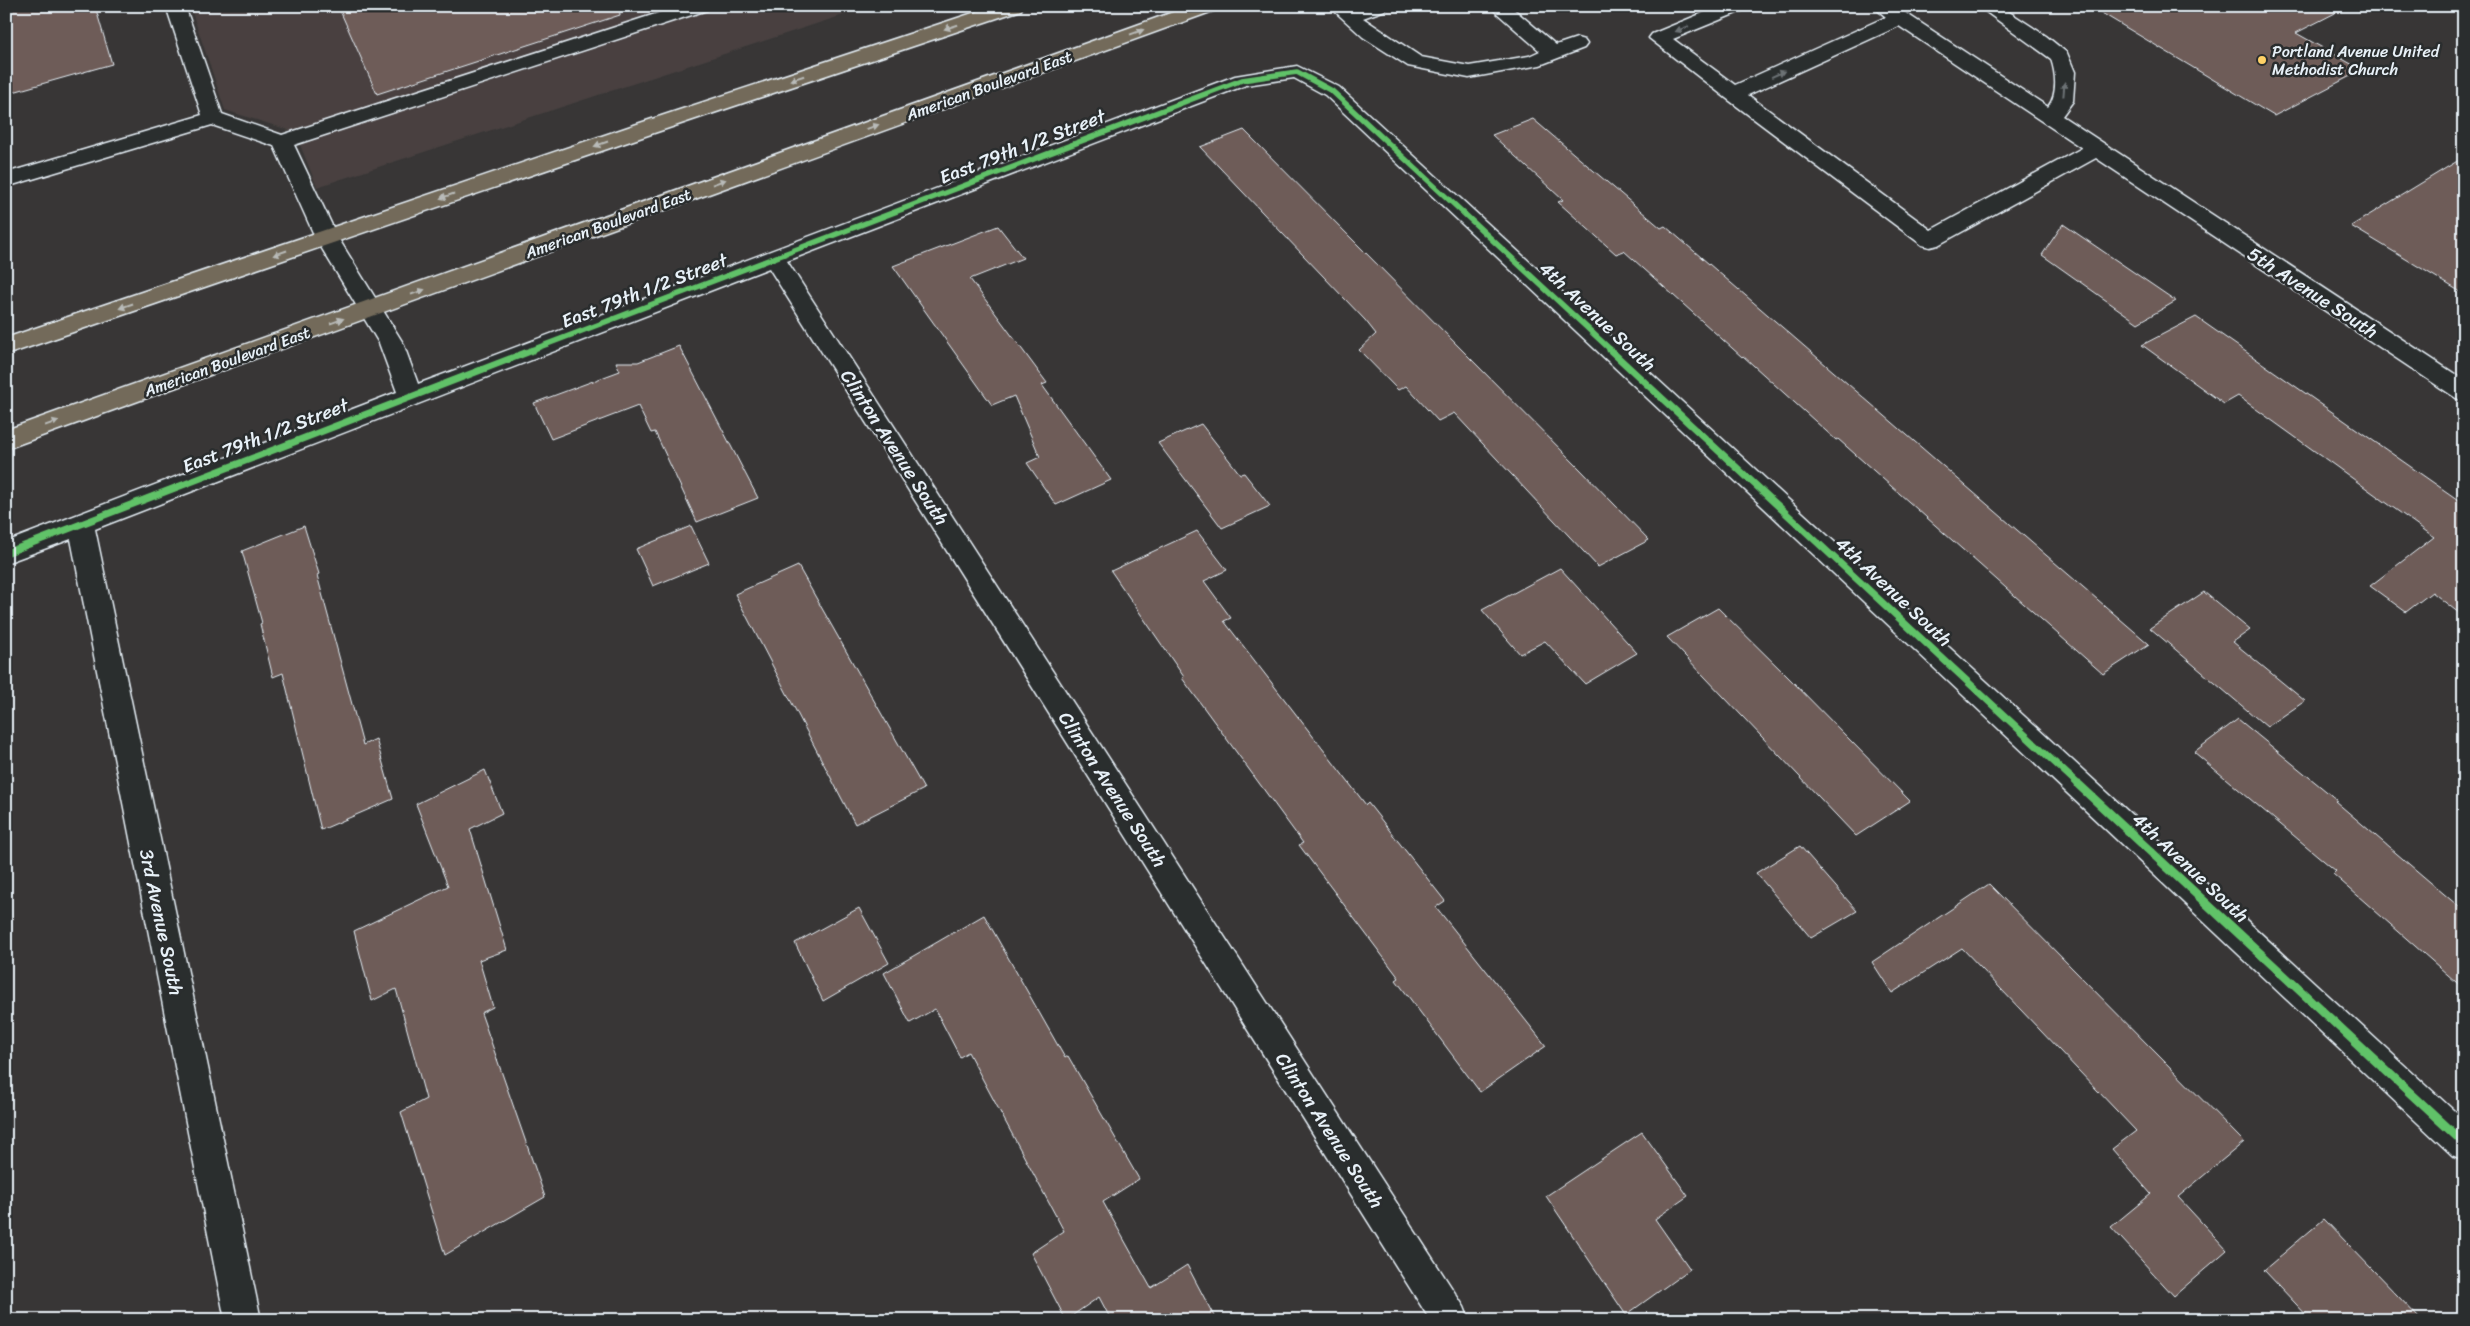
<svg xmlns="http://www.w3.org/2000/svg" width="2470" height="1326" viewBox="0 0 2470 1326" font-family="Sriracha,sans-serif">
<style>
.built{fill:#484140}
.building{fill:#6e5c58;stroke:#e8f1f8}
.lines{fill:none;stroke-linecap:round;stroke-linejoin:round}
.minor-casing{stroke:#e8f1f8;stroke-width:3}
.major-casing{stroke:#e8f1f8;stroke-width:3}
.minor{fill:#2a2d2e;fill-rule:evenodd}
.major{fill:#736b5a;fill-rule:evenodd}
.cycleway-far2-casing{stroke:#2a2d2e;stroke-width:8}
.cycleway-far1-casing{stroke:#2a2d2e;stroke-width:10}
.cycleway-casing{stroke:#2a2d2e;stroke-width:12}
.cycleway-far2{stroke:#61c268;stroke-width:5.5}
.cycleway-far1{stroke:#61c268;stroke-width:7}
.cycleway{stroke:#61c268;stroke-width:9}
.oneway{fill:#b9bbb9}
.oneway2{fill:#6c7275}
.poi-dot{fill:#ffd166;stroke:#2a2d2e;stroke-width:2}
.labels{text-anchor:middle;stroke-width:5;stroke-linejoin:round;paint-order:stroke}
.far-poi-label{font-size:16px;fill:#e8f1f8;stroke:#2a2d2e;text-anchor:start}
.far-street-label{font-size:16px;fill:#e8f1f8;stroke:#2a2d2e}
.street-label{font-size:19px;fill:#e8f1f8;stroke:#2a2d2e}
</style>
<rect width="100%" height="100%" fill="#383636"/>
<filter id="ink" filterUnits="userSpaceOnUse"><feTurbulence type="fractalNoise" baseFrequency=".02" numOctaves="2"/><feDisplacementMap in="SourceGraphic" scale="10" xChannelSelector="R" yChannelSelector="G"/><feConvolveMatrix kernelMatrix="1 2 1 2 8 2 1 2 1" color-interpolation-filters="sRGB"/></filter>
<g filter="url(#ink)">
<path class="built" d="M190 6H871L317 187 295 132 225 110Z"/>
<g class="building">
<path d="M6 6H95L112 64 6 94Z"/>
<path d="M338 6H619L620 15 377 94Z"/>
<path d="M2090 6H2349L2296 33 2362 70 2274 116Z"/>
<path d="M1533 119 1661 228 1665 226 2149 644 2103 674 1838 439 1836 440 1743 356 1742 357 1624 251 1616 254 1558 202 1563 200 1492 135Z"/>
<path d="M1244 130 1580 469 1649 540 1598 567 1454 413 1438 421 1406 386 1398 390 1359 350 1376 334 1365 320 1200 147Z"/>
<path d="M2464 157V294L2351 226Z"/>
<path d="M2063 224 2176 301 2138 323 2042 255Z"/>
<path d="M998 226 1023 258 970 279 1047 383 1042 385 1111 480 1056 505 1027 463 1040 457 1014 396 992 405 893 266Z"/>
<path d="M2196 317 2464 504V617L2432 592 2406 612 2370 586 2434 537 2238 396 2224 404 2142 345Z"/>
<path d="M679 346 758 498 697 522 655 432 651 433 638 406 551 439 534 403 620 371 616 362H638Z"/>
<path d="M1201 424 1240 474 1244 473 1270 506 1222 528 1158 443Z"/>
<path d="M304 526 319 574 317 575 363 745 376 739 393 799 321 830 283 673 273 677 260 624 262 623 242 551Z"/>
<path d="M691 526 709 563 653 586 636 549Z"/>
<path d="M1197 531 1227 570 1204 581 1231 618 1224 621 1366 805 1368 803 1445 901 1436 907 1546 1046 1480 1092 1396 980 1399 978 1299 845 1303 843 1182 678 1184 677 1111 571Z"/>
<path d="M798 566 924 789 855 824 735 594Z"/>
<path d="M1560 568 1637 653 1585 684 1545 641 1520 654 1482 610Z"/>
<path d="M2204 592 2250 630 2233 642 2305 701 2267 727 2150 628Z"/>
<path d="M1718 608 1788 677 1910 801 1856 836 1667 637Z"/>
<path d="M2238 719 2337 800 2335 801 2464 911V989L2333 874 2336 871 2194 752Z"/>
<path d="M485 770 502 813 470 829 507 950 479 960 493 1007 481 1013 545 1197 445 1255 401 1112 426 1099 396 989 372 1001 354 931 448 886 416 804Z"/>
<path d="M1800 846 1857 911 1811 938 1756 873Z"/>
<path d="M1989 884 2244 1142 2178 1197 2227 1250 2174 1296 2111 1227 2151 1194 2112 1149 2136 1131 1962 948 1892 993 1872 962Z"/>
<path d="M859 908 889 963 823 1001 795 943Z"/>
<path d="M984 915 1065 1058 1068 1056 1139 1179 1103 1202 1151 1288 1187 1265 1216 1320H1103L1109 1316 1099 1297 1066 1320 1031 1253 1064 1231 968 1052 960 1057 935 1009 910 1023 884 973Z"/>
<path d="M1642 1132 1688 1196 1655 1219 1690 1269 1626 1315 1546 1196Z"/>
<path d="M2324 1219 2421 1320H2311L2264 1270Z"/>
</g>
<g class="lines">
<g class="minor-casing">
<g id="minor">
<path d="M166 6H185L222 114 282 135 680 6H709L707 10 294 145 337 236 403 343 418 384 1235 76 1297 66 1339 87 2464 1120V1160L2452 1155 1325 95 1294 78 1246 85 787 261 1464 1307 1469 1320H1430L769 268 95 529 261 1320H225L71 539 6 563V542L397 392 379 343 315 237 274 146 212 125 6 187V173L202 115Z"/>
<path d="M1329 6H1350L1353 9 1359 6H1387L1385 10 1363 18 1421 57 1469 66 1529 56 1540 51 1489 6H1510L1556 45 1577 38 1584 40 1587 44 1584 48 1540 65 1469 78 1408 66 1363 37Z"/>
<path d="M1720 6H1746L1744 10 1673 39 1735 85 1886 17 1873 6H1895L2048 107C2058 94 2056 74 2051 59L1978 6H2000L2046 36 2067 53 2075 72 2073 101 2062 116 2464 380V401L2456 398 2096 158 1938 245 1930 247 1922 245 1726 98 1649 38 1652 34ZM1899 26 2082 148 1931 230 1748 95Z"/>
</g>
</g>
<g class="major-casing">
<g id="major">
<path d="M994 6H1023L1021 10 654 133 6 355V338L640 123Z"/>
<path d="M1190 6H1218L1216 10 6 449V430Z"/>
</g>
</g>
<use href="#minor" class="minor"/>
<use href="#major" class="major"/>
<g class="cycleway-far2-casing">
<path id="cycleway-far2" d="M529 351 1242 80 1297 72 1332 91 1612 351"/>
</g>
<g class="cycleway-far1-casing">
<g id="cycleway-far1">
<path d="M1610 350 2080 786"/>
<path d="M6 553 533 350"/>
</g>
</g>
<g class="cycleway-casing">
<path id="cycleway" d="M2079 785 2464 1143"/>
</g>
<use href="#cycleway-far2" class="cycleway-far2"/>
<use href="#cycleway-far1" class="cycleway-far1"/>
<use href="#cycleway" class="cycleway"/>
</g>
<defs><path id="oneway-solid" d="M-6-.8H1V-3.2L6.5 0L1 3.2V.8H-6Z" transform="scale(1.25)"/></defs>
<g class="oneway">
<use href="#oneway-solid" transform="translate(951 27) rotate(162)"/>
<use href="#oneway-solid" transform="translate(1137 32) rotate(-20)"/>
<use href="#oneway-solid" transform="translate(797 78) rotate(162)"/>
<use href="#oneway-solid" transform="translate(872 127) rotate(-20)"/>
<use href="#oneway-solid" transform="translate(601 144) rotate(161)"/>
<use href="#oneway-solid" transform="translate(719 182) rotate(-20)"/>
<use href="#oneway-solid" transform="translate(447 196) rotate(161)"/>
<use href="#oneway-solid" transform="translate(280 253) rotate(161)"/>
<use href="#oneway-solid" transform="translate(418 292) rotate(-20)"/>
<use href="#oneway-solid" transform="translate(126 306) rotate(161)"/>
<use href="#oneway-solid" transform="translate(337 321) rotate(-20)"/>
<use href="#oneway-solid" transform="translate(52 423) rotate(-20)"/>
</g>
<g class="oneway2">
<use href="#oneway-solid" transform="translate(1682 29) rotate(158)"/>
<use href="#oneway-solid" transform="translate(1778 74) rotate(-24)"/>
<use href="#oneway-solid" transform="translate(2064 89) rotate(-85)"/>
</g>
</g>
<circle class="poi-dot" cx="2262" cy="60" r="5"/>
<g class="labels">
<g class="far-poi-label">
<text x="2272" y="57">Portland Avenue United<tspan x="2272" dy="18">Methodist Church</tspan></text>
</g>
<g class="far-street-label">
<text transform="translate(989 85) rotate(-20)" y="6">American Boulevard East</text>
<text transform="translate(608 223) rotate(-20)" y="6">American Boulevard East</text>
<text transform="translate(227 361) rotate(-20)" y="6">American Boulevard East</text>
</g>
<g class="street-label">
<text transform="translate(1022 146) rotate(-21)" y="7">East 79th 1/2 Street</text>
<text transform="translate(644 290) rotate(-21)" y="7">East 79th 1/2 Street</text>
<text transform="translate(2313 292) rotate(33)" y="7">5th Avenue South</text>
<text transform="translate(1598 316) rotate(43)" y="7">4th Avenue South</text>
<text transform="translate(265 435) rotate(-21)" y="7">East 79th 1/2 Street</text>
<text transform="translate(895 447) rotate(57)" y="7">Clinton Avenue South</text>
<text transform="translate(1894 591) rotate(43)" y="7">4th Avenue South</text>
<text transform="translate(1113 789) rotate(57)" y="7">Clinton Avenue South</text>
<text transform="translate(2191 867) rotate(43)" y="7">4th Avenue South</text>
<text transform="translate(162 922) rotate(78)" y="7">3rd Avenue South</text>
<text transform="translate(1330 1130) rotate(57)" y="7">Clinton Avenue South</text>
</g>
</g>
<rect width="2470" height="1326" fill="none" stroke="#2a2d2e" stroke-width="25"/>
<rect x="12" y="12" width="2445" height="1301" fill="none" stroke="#e8f1f8" stroke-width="2" filter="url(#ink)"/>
</svg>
